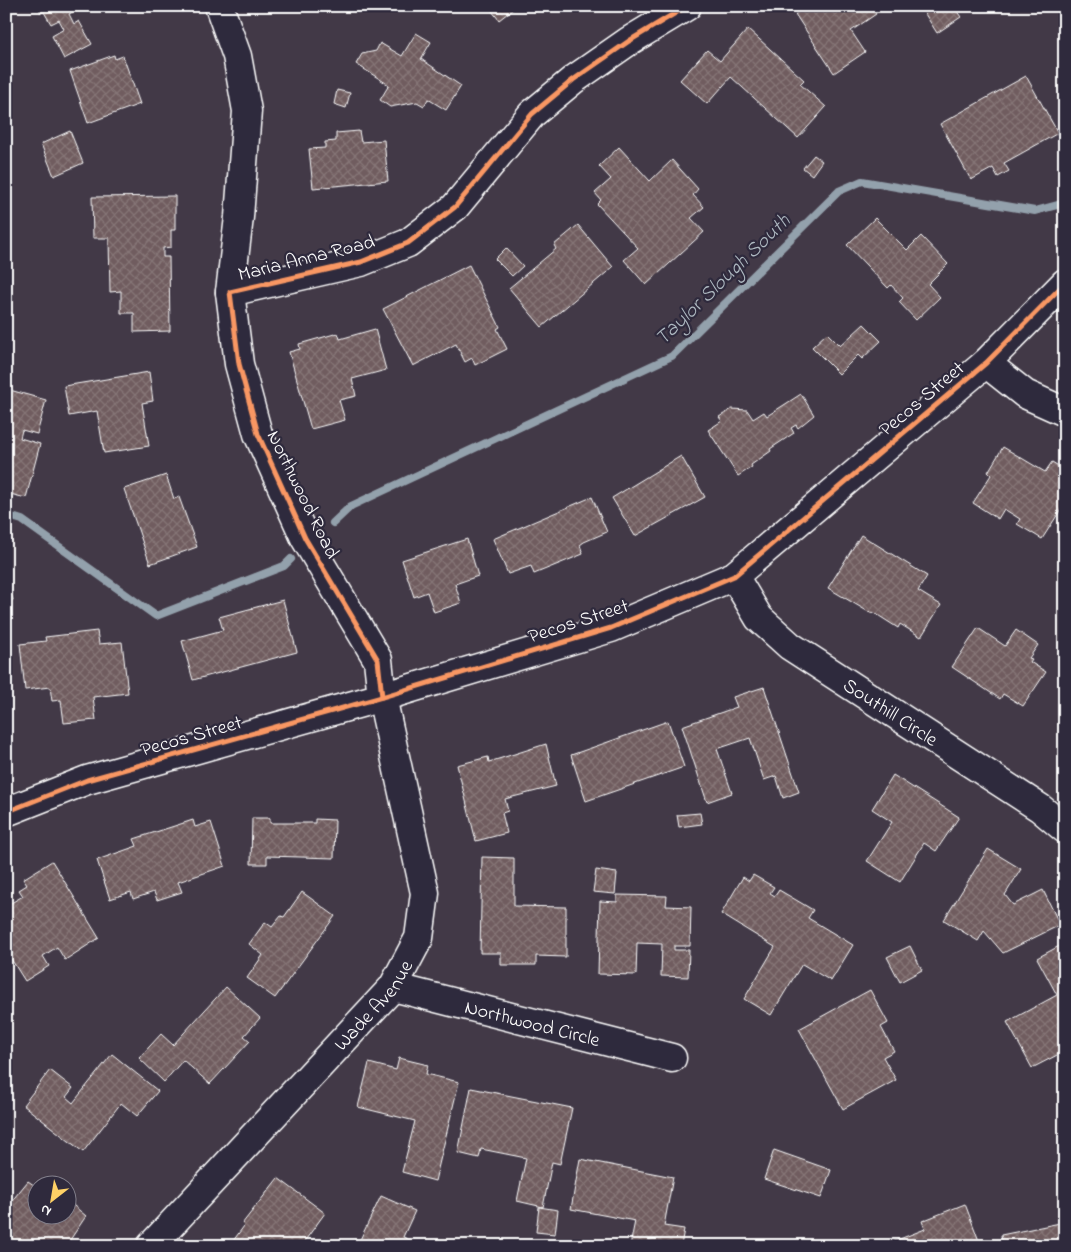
<svg xmlns="http://www.w3.org/2000/svg" width="1071" height="1252" viewBox="0 0 1071 1252" font-family="'Indie Flower',sans-serif">
<style>
.lines{fill:none;stroke-linecap:round;stroke-linejoin:round}
.stream{stroke:#93a1ac;stroke-width:8}
.building{fill:url(#building-cross-hatch);stroke:#fff}
.minor-casing{stroke:#fff;stroke-width:31}
.minor{stroke:#2f2a3d;stroke-width:28}
.cycleway-casing{stroke:#2f2a3d;stroke-width:8}
.cycleway{stroke:#f99763;stroke-width:5}
.labels{text-anchor:middle;stroke-width:4.5;stroke-linejoin:round;paint-order:stroke}
.street-label{font-size:20px;fill:#fff;stroke:#2f2a3d}
.water-label{font-size:21px;font-style:italic;fill:#aeb9c1;stroke:#2f2a3d}
</style>
<defs>
<pattern id="building-cross-hatch" width="8" height="8" patternUnits="userSpaceOnUse" patternTransform="scale(1.25)"><rect width="8" height="8" fill="#705c5e"/><path d="M0 0l8 8M0 8l8-8" fill="none" stroke="#857476"/></pattern>
</defs>
<rect width="100%" height="100%" fill="#423947"/>
<filter id="ink" filterUnits="userSpaceOnUse"><feTurbulence type="fractalNoise" baseFrequency=".02" numOctaves="2"/><feDisplacementMap in="SourceGraphic" scale="10" xChannelSelector="R" yChannelSelector="G"/><feConvolveMatrix kernelMatrix="1 2 1 2 8 2 1 2 1" color-interpolation-filters="sRGB"/></filter>
<g filter="url(#ink)">
<g class="lines">
<g class="stream">
<path d="M6 515 22 520 156 616 284 566 291 559"/>
<path d="M333 523 351 506 672 356 839 191 862 181 1035 211 1065 203"/>
</g>
</g>
<g class="building">
<path d="M38 6H83L69 14 74 24 79 21 92 44 64 59 52 36 64 29 59 20 51 24 44 12 41 13Z"/>
<path d="M488 6H517L499 20Z"/>
<path d="M807 6H871L876 14 851 31 865 52 834 73 795 14Z"/>
<path d="M920 6H953L961 17 937 33Z"/>
<path d="M748 29 804 80 800 84 826 107 798 138 731 77 707 104 680 80 707 50 720 61Z"/>
<path d="M416 33 431 42 421 59 461 86 446 110 428 99 424 106 417 102 390 107 380 100 389 85 356 64 362 54 376 51 380 43 402 56Z"/>
<path d="M114 55 115 59 123 56 140 104 88 123 70 71Z"/>
<path d="M1026 76 1058 133 1004 163 1009 171 998 177 993 168 971 180 940 124Z"/>
<path d="M337 90 350 93 346 108 334 104Z"/>
<path d="M70 131 83 163 54 176 41 144Z"/>
<path d="M359 131 361 142 384 140 388 181 313 188 309 149 325 148V142L336 141V133Z"/>
<path d="M619 147 650 181 672 160 698 189 693 195 704 207 691 218 704 232 646 285 624 260 638 248 597 204 601 200 595 193 611 179 599 166Z"/>
<path d="M814 155 822 161 812 175 803 168Z"/>
<path d="M175 196V230H171V247L163 248V257H169L170 331 134 332V313H121V291L110 292 109 238H93L92 197Z"/>
<path d="M875 218 907 250 921 236 948 264 928 284 940 297 916 320 899 302 903 298 891 285 888 288 847 245Z"/>
<path d="M578 225 613 267 542 327 509 288 556 249 554 245Z"/>
<path d="M506 248 523 266 512 276 495 259Z"/>
<path d="M469 265 500 327 497 329 507 349 475 365 472 358 465 362 456 344 413 366 383 309Z"/>
<path d="M864 324 881 341 862 359 858 355 839 374 812 347 827 333 840 346Z"/>
<path d="M375 329 386 370 352 379 356 396 339 400 345 420 311 429 289 352 300 349 299 344 338 333 340 339Z"/>
<path d="M149 372 153 401 142 403 149 446 104 453 97 411 69 416 64 386Z"/>
<path d="M6 389 46 400 37 434 22 430 20 438 40 444 26 498 6 493Z"/>
<path d="M801 394 814 415 798 428 796 425 791 428 794 433 770 449 771 451 751 465 752 467 738 476 708 430 722 421 719 417 732 409 747 410 753 419 764 412 767 416Z"/>
<path d="M1003 447 1045 472 1052 462 1065 470V503L1042 539 1017 524 1020 519 1004 509 998 519 973 503 991 475 988 472Z"/>
<path d="M681 456 705 497 635 536 612 498Z"/>
<path d="M166 475 174 499 179 497 197 547 150 564 124 489Z"/>
<path d="M592 497 607 532 584 542 580 545 583 554 534 574 531 566 508 574 493 539Z"/>
<path d="M861 535 927 576 918 591 941 605 921 637 900 624 898 628 873 612 872 614 828 588Z"/>
<path d="M467 539 478 576 455 584 461 603 434 612 427 592 414 597 402 560Z"/>
<path d="M6 574 13 600 6 602Z"/>
<path d="M283 600 297 652 193 680 182 641 223 630 219 617Z"/>
<path d="M978 628 1005 646 1016 630 1038 645 1029 658 1032 659 1030 662 1046 672 1023 706 1003 694 1000 699 952 667Z"/>
<path d="M97 631 99 644 122 642 128 693 93 697 96 720 64 723 61 700 52 701 50 687 25 690 20 644 46 641 45 637Z"/>
<path d="M764 687 799 792 783 798 776 776 764 780 750 738 717 749 732 793 707 802 682 726 737 707 733 697Z"/>
<path d="M668 721 684 767 586 801 571 755Z"/>
<path d="M546 744 556 786 505 799 508 811 502 813 507 833 476 841 457 765 488 757 489 762Z"/>
<path d="M893 775 959 817 936 851 924 843 900 882 867 861 892 822 872 809Z"/>
<path d="M700 813 702 824 679 827 677 815Z"/>
<path d="M252 818H270V823H315V819L335 820 334 858 267 856V864H251Z"/>
<path d="M193 820 195 827 211 822 225 866 178 882 182 892 157 900 154 892 133 899 131 892 110 899 97 860 137 846 134 839Z"/>
<path d="M988 849 1021 869 1005 895 1013 905 1043 890 1060 925 1003 953 984 931 978 941 944 920Z"/>
<path d="M482 857 514 858V906L566 907V957L536 956V965H501V953H480Z"/>
<path d="M52 861 99 938 65 960 57 947 43 956 49 966 25 981 6 951V906L23 896 19 890 27 885 23 879Z"/>
<path d="M596 870 617 873 615 894 593 892Z"/>
<path d="M753 875 774 887 770 893 775 896 779 890 813 910 808 918 853 945 831 981 802 964 771 1015 744 999 775 947 721 914 743 877 749 881Z"/>
<path d="M302 892 335 916 275 998 247 978 263 955 249 944 265 922 272 927 281 916 284 917Z"/>
<path d="M617 895 667 896 666 906 691 907 690 946H674V950H689L688 977 661 976 662 944 637 943 636 975 598 974 600 901 617 902Z"/>
<path d="M1065 943V1051L1032 1068 1007 1022 1057 995 1037 958Z"/>
<path d="M910 946 922 970 900 982 887 957Z"/>
<path d="M226 987 260 1018 244 1036 250 1041 210 1084 183 1060 164 1082 139 1058 161 1034 173 1045Z"/>
<path d="M870 990 888 1023 881 1027 894 1051 883 1057 896 1080 843 1109 799 1029Z"/>
<path d="M112 1054 158 1091 137 1116 121 1103 83 1152 23 1105 50 1070 73 1088 66 1097 73 1103Z"/>
<path d="M399 1058 428 1065 426 1074 459 1082 435 1181 402 1172 415 1121 358 1107 369 1063 396 1070Z"/>
<path d="M471 1088 572 1108 560 1164 552 1162 543 1207 517 1201 526 1158 481 1149 479 1158 458 1153Z"/>
<path d="M774 1150 831 1170 821 1198 764 1179Z"/>
<path d="M580 1159 673 1177 664 1226 684 1229 681 1246H630L635 1221 571 1209Z"/>
<path d="M278 1178 325 1213 301 1246H240L233 1241 244 1226 242 1224Z"/>
<path d="M28 1181 38 1188V1214H68V1201L86 1216 66 1246H6V1208Z"/>
<path d="M381 1196 415 1211 403 1237 412 1241 409 1246H357Z"/>
<path d="M965 1204 981 1246H882L925 1229 922 1221Z"/>
<path d="M539 1207 558 1210 555 1234 536 1232Z"/>
<path d="M1065 1222V1246H1003L1001 1235Z"/>
</g>
<g class="lines">
<g class="minor-casing">
<g id="minor">
<path d="M230 292 361 262 408 243 455 207 532 114 573 80 629 41 687 6"/>
<path d="M986 363 1025 394 1065 412"/>
<path id="s1" d="M734 576 759 618 790 646 1040 808 1065 829"/>
<path d="M6 812 87 780 382 697 611 628 734 576 986 363 1065 283"/>
<path id="s2" d="M393 987 672 1058"/>
<path id="s3" d="M151 1246 393 987 419 938 425 893 382 697 378 660 305 538 258 434 239 364 230 292 239 217 247 111 237 56 219 6"/>
</g>
</g>
<use href="#minor" class="minor"/>
<g class="cycleway-casing">
<g id="cycleway">
<path d="M382 697 378 660 305 538 258 434 239 364 230 292 361 262 408 243 455 207 532 114 573 80 629 41 687 6"/>
<path d="M6 812 87 780 382 697 611 628 734 576 986 363 1065 283"/>
</g>
</g>
<use href="#cycleway" class="cycleway"/>
</g>
</g>
<g class="labels">
<g class="street-label">
<text transform="translate(306 257) rotate(-14)" y="7">Maria Anna Road</text>
<text transform="translate(921 398) rotate(-40)" y="7">Pecos Street</text>
<text transform="translate(304 494) rotate(64)" y="7">Northwood Road</text>
<text transform="translate(578 620) rotate(-18)" y="7">Pecos Street</text>
<text dy="7" stroke="none"><textPath href="#s1" startOffset="211">Southill Circle</textPath></text>
<text transform="translate(191 735) rotate(-16)" y="7">Pecos Street</text>
<text dy="7" stroke="none"><textPath href="#s3" startOffset="328">Wade Avenue</textPath></text>
<text dy="7" stroke="none"><textPath href="#s2" startOffset="144">Northwood Circle</textPath></text>
</g>
<g class="water-label">
<text transform="translate(722 279) rotate(-44)" y="7">Taylor Slough South</text>
</g>
</g>
<rect width="1071" height="1252" fill="none" stroke="#2f2a3d" stroke-width="25"/>
<rect x="12" y="12" width="1046" height="1227" fill="none" stroke="#fff" stroke-width="2" filter="url(#ink)"/>
<g transform="translate(52 1200) rotate(211)"><circle r="24" fill="#2f2a3d" stroke="#827f8b"/>
<path d="M0-4L9 19L0 12L-9 19Z" fill="#ffd166"/>
<text y="-8" font-size="14" font-weight="bold" text-anchor="middle" fill="#ffffff">N</text>
</g>
</svg>
